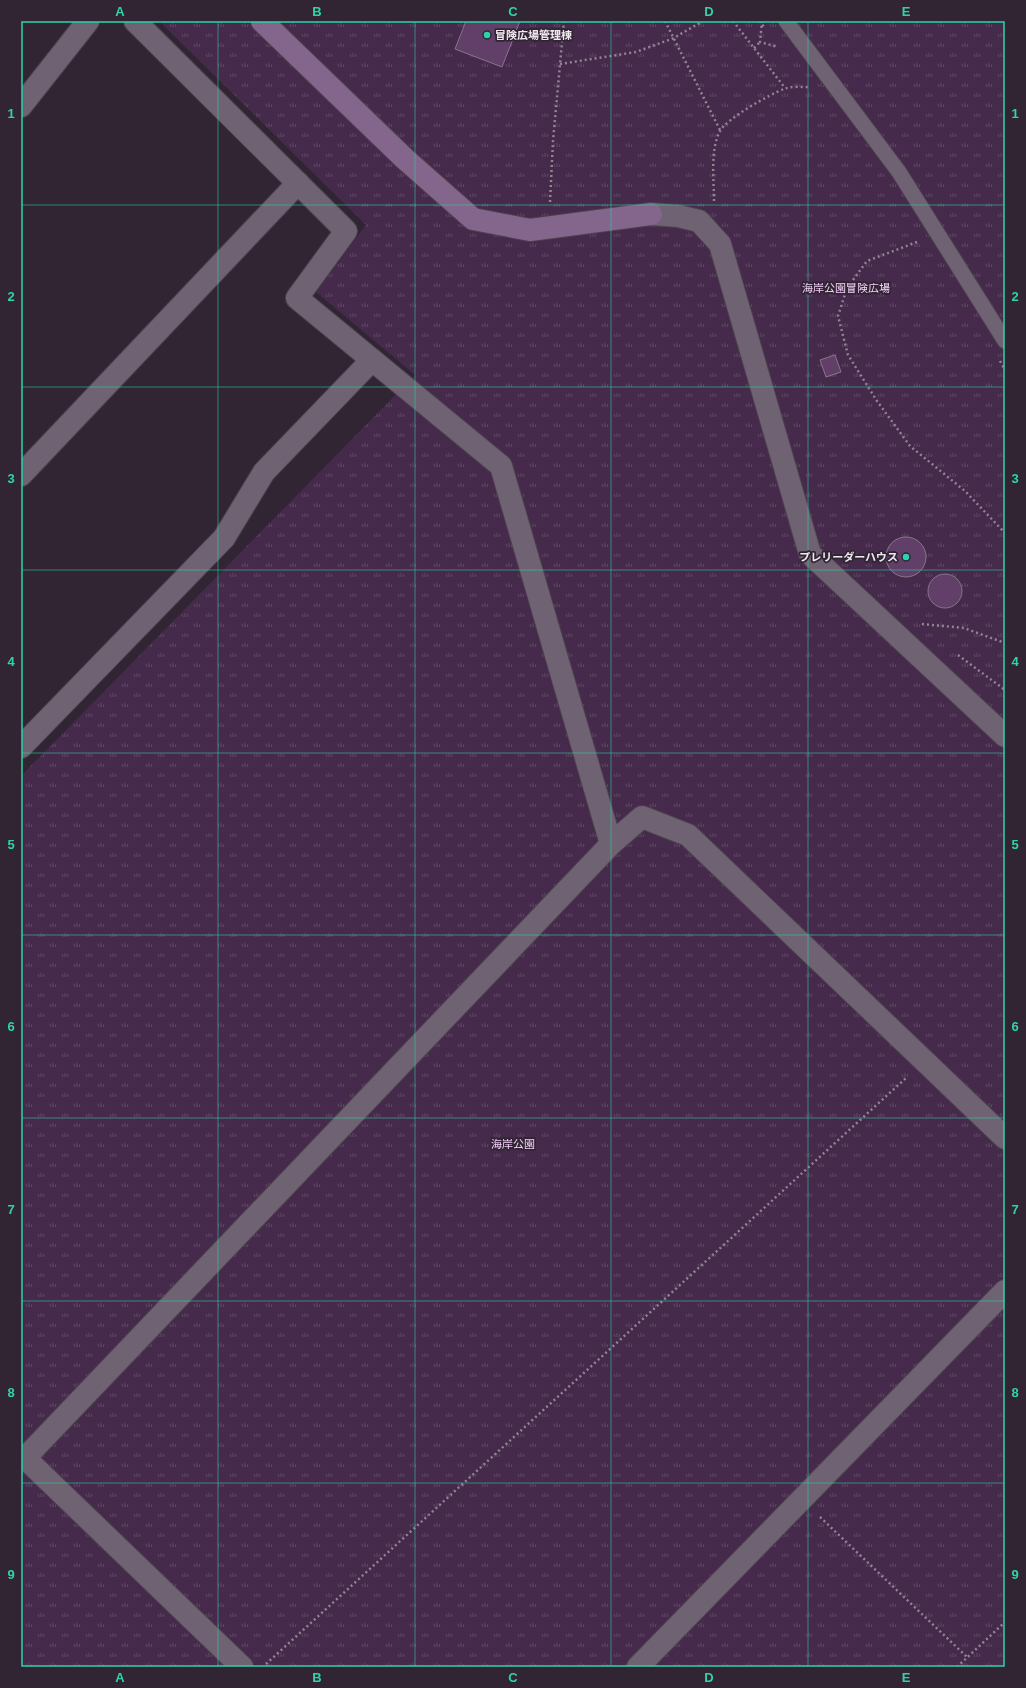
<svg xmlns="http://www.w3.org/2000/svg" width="1026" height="1688" viewBox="0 0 1026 1688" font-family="Helvetica,'Noto Sans JP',sans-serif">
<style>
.grass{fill:url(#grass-tufts)}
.building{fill:#613f68;stroke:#857787}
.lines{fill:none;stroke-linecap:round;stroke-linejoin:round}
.lane-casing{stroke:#4d424e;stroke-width:17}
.street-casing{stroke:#4d424e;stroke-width:24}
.secondary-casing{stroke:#4d424e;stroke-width:24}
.path{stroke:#908692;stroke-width:2.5;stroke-dasharray:2 3;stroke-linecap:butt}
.lane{stroke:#6f6272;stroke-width:15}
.street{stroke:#6f6272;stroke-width:22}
.secondary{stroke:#84658b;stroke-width:22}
.grid{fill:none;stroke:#2dd4ab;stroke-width:1;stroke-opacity:0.55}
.poi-dot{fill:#2dd4ab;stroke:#312533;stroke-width:1.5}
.labels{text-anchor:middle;stroke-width:3.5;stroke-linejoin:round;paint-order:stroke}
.poi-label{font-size:11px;font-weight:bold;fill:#f0e8f1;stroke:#312533;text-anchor:start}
.park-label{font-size:11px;fill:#f4d2fb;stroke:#312533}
.neatline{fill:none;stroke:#2dd4ab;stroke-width:1.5}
.grid-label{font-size:13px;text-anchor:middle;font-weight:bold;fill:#2dd4ab}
</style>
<defs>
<pattern id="grass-tufts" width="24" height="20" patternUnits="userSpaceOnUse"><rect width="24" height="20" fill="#452a4b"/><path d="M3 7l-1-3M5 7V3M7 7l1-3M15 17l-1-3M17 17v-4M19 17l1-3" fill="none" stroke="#604965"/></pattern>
</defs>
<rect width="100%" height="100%" fill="#312533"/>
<path class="grass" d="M159 21H1005V1667H21V776L415 375 316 292 366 225Z"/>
<g class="building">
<path d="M466 21H520L502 67 455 49Z"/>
<path d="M835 355 841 372 826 377 820 360Z"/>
<circle cx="906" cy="557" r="20"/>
<circle cx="945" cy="591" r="17"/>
</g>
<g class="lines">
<g class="lane-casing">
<path id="lane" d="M786 21 899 172 1005 341"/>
</g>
<g class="street-casing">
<g id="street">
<path d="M135 21 346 231 297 298 501 466 611 844"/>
<path d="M21 106 88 21"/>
<path d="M651 214 678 216 699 221 720 244 810 554 1005 736"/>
<path d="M21 475 298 183"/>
<path d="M21 747 224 538 264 472 372 360"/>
<path d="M242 1667 25 1458 611 844 642 817 688 835 1005 1138"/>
<path d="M638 1667 1005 1291"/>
</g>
</g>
<g class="secondary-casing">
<path id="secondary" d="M262 21 405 159 473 219 530 230 651 214"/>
</g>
<g class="path">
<path d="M665 21 720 130"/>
<path d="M733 21 785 88"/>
<path d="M759 21 765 28"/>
<path d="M762 21 760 42 778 47"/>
<path d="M754 48 760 42"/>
<path d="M560 64 636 52 674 38 703 21"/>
<path d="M714 201C714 181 710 149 720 131 726 119 770 94 784 89 791 86 801 87 809 87"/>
<path d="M550 202 553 141 564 21"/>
<path d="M917 242 867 261 847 288 838 316 848 355 877 401 910 446 965 491 1005 533"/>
<path d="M1000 361 1005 370"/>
<path d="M922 624 964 628 1005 643"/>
<path d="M958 655 1005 690"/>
<path d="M820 1517 967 1657"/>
<path d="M266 1664 906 1078"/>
<path d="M957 1667 1005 1622"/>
</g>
<use href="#lane" class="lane"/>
<use href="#street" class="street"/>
<use href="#secondary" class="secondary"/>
</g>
<path class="grid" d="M218 21V1667M415 21V1667M611 21V1667M808 21V1667M21 205H1005M21 387H1005M21 570H1005M21 753H1005M21 935H1005M21 1118H1005M21 1301H1005M21 1483H1005"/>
<g class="poi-dot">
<circle cx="487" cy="35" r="4"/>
<circle cx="906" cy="557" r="4"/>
</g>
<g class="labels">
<g class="poi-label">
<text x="495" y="39">冒険広場管理棟</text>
<text x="898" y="561" text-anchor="end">プレリーダーハウス</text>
</g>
<g class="park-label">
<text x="846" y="292">海岸公園冒険広場</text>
<text x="513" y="1148">海岸公園</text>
</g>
</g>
<rect width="1026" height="1688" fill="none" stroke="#312533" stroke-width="44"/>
<rect x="22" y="22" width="982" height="1644" class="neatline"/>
<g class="grid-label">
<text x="120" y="16">A</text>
<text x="317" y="16">B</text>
<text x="513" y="16">C</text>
<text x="709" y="16">D</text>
<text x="906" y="16">E</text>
<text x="11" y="118">1</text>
<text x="1015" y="118">1</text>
<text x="11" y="301">2</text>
<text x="1015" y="301">2</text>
<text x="11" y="483">3</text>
<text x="1015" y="483">3</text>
<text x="11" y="666">4</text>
<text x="1015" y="666">4</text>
<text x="11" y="849">5</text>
<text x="1015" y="849">5</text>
<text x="11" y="1031">6</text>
<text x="1015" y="1031">6</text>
<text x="11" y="1214">7</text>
<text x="1015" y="1214">7</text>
<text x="11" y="1397">8</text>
<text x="1015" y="1397">8</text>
<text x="11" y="1579">9</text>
<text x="1015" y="1579">9</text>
<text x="120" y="1682">A</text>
<text x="317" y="1682">B</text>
<text x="513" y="1682">C</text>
<text x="709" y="1682">D</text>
<text x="906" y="1682">E</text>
</g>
</svg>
